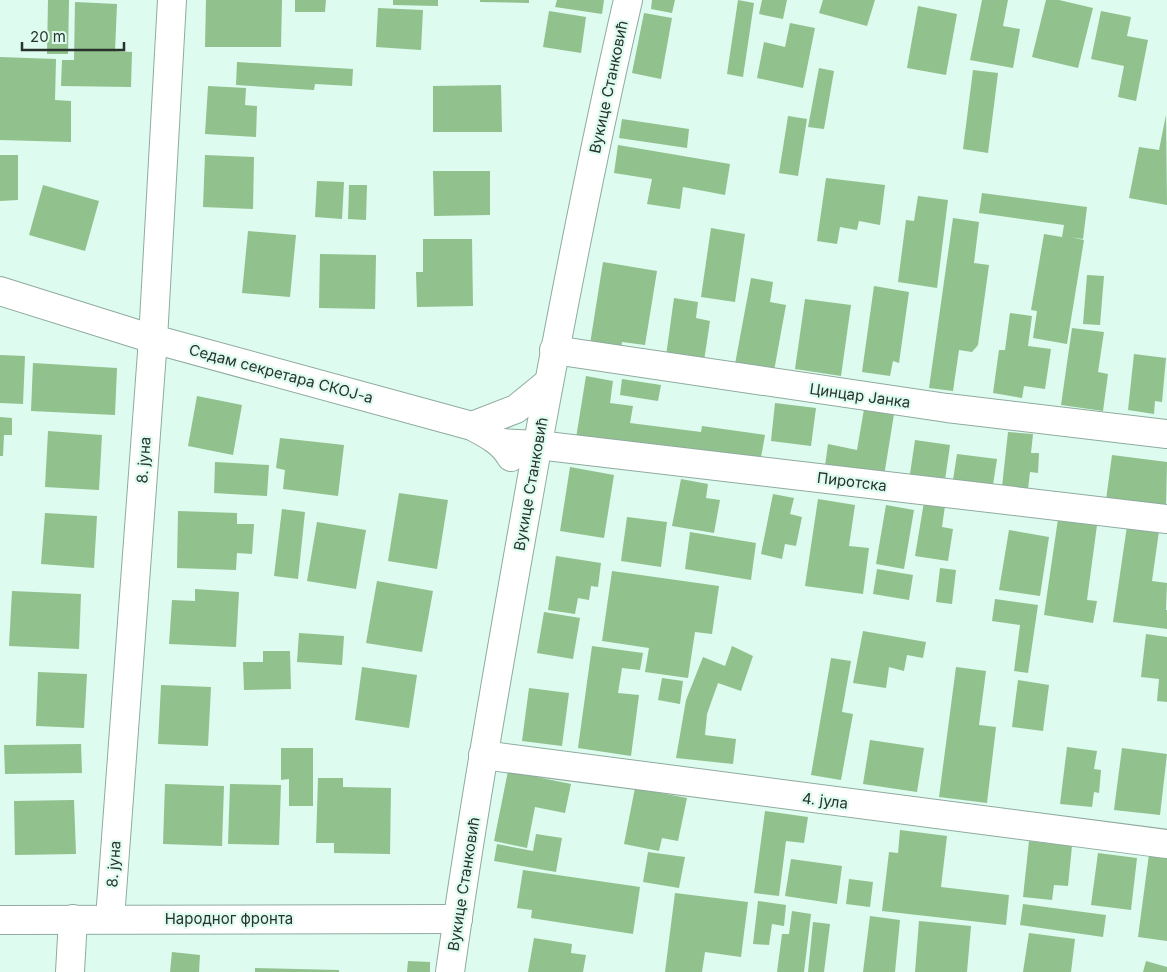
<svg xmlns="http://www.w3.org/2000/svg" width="1167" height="972" viewBox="0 0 1167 972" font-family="Inter,sans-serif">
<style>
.building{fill:#91c18d}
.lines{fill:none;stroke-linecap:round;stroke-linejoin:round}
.minor-casing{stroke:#8fab9f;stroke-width:30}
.minor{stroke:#fff;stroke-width:28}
.labels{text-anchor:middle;stroke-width:4.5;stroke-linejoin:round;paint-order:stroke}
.street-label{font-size:15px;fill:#28332e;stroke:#ddfbee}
</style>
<rect width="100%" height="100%" fill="#ddfbee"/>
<g class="building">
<path d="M48 0H69L68 54H47Z"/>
<path d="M206 0H282L281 47H205Z"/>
<path d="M295 0H326L325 12H295Z"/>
<path d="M393 0H438V6L393 5Z"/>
<path d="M480 0H529V3L480 2Z"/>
<path d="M557 0H604L602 14 555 7Z"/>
<path d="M652 0H675L672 13 651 9Z"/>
<path d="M738 0 754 3 743 77 727 74Z"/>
<path d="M762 0H787L783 19 759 14Z"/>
<path d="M823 0H875L867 26 819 13Z"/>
<path d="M982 0H1008L1003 26 1020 29 1013 68 970 60Z"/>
<path d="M1046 0H1059L1093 8 1078 68 1032 57Z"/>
<path d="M75 2 117 4 115 51 132 52 131 87 61 86 62 60H74Z"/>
<path d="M918 6 957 14 946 75 907 68Z"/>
<path d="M378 8 423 10 421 50 376 47Z"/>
<path d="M549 11 586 17 581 53 543 47Z"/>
<path d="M1101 11 1131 17 1127 36 1148 40 1136 101 1118 97 1124 66 1091 59Z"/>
<path d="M644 13 672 18 661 79 632 73Z"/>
<path d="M790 23 815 28 803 88 757 78 764 42 785 47Z"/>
<path d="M0 57 56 59 55 100 71 101V142L0 140Z"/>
<path d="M237 62 353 69 352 86 315 84 314 90 236 85Z"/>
<path d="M819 68 834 71 824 129 808 127Z"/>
<path d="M973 70 998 73 988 153 963 149Z"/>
<path d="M501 85 502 132H433V86Z"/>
<path d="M208 86 246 88 245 105 257 106 256 137 205 134Z"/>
<path d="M1166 115 1167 205 1129 198 1139 147 1159 150Z"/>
<path d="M788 116 807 119 798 176 779 173Z"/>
<path d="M622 119 689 129 687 148 619 138Z"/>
<path d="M618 145 730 164 725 195 683 187 680 209 647 204 652 179 614 173Z"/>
<path d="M0 155H18V200L0 201Z"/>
<path d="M205 155 254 157 253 209 203 207Z"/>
<path d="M433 171H490V215L434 216Z"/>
<path d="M826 178 885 185 880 225 859 221 857 230 840 227 837 244 817 241Z"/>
<path d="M317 181 344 182 342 219 315 217Z"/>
<path d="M43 185 99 201 85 251 29 235Z"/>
<path d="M349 185H367L366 220 348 219Z"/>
<path d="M982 193 1087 207 1083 239 1071 237 1084 240 1067 344 1033 338 1037 311 1031 310 1044 234 1062 237 1064 225 979 213Z"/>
<path d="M918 196 948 200 937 288 898 282 906 220 914 221Z"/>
<path d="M953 218 979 222 974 263 989 265 978 345 972 352 959 350 953 391 929 388Z"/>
<path d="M711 228 745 234 735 302 701 297Z"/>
<path d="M248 231 296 235 290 297 242 293Z"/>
<path d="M423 239H472L473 306 417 307 416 272H423Z"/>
<path d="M320 254 376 255 375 309 319 308Z"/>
<path d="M603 262 657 271 645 345 622 342 621 349 590 344Z"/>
<path d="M1087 275 1104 276 1100 325 1083 324Z"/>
<path d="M751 278 773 282 770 302 786 305 774 371 735 364Z"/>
<path d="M874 286 909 292 899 363 893 361 890 376 862 372Z"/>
<path d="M674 298 698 302 696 318 710 321 704 361 666 356Z"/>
<path d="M805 299 851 305 841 376 795 369Z"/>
<path d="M1010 313 1032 316 1028 346 1051 349 1045 389 1024 386 1022 398 993 393 999 350H1005Z"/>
<path d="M1072 328 1104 332 1098 372 1108 374 1103 411 1061 405Z"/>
<path d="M1134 354 1166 358 1162 402 1155 401 1154 414 1128 410Z"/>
<path d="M0 355 25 356 23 404 0 403Z"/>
<path d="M33 363 117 368 115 415 31 411Z"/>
<path d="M586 376 613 381 610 403 633 406 630 423 701 432 702 426 765 435 760 463 576 438Z"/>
<path d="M622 379 661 385 658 401 620 395Z"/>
<path d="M197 396 242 405 233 455 188 446Z"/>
<path d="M775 403 816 408 811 446 771 441Z"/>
<path d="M864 409 894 414 884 476 825 466 828 444 857 450Z"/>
<path d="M0 417 12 418V435H4L3 456H0Z"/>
<path d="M48 431 102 435 99 490 45 487Z"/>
<path d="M1008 432 1033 434 1031 453H1039L1038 473 1030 472 1028 489 1002 487Z"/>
<path d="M280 438 344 445 338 496 283 489 285 470 276 468Z"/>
<path d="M915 440 950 445 945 480 910 474Z"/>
<path d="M957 454 997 459 993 485 953 480Z"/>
<path d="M1112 455 1167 462 1166 508 1106 500Z"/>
<path d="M215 462 269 465 267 496 214 493Z"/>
<path d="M570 467 614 475 604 538 560 531Z"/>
<path d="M681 479 708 484 706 498 720 500 714 533 672 526Z"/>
<path d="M399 493 448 500 437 569 388 561Z"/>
<path d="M773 494 794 498 790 514 802 517 796 546 785 544 782 559 761 554Z"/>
<path d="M818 499 855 505 849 546 869 548 863 594 805 586Z"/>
<path d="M924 502 945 506 942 527 953 529 948 561 915 556Z"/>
<path d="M886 505 914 510 904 569 876 564Z"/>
<path d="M282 509 305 512 298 579 274 576Z"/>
<path d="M178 511 237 513V524H254L252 554 237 553 236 570 177 568Z"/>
<path d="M45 513 97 516 94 568 41 564Z"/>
<path d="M627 517 667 522 661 567 621 561Z"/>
<path d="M1058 519 1097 525 1087 600 1097 601 1093 623 1044 615Z"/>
<path d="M317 522 366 530 356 589 307 581Z"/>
<path d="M1127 526 1159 531 1152 581 1167 583 1166 610H1167V629L1113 622Z"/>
<path d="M1009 530 1049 537 1040 596 999 590Z"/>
<path d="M690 532 756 543 751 580 685 569Z"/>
<path d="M556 556 601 563 598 587 591 586 589 600 578 598 575 614 548 610Z"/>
<path d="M940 568 956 570 952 604 936 602Z"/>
<path d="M877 569 913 575 909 600 873 594Z"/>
<path d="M612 571 719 586 712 634 695 632 688 678 645 672 649 648 602 641Z"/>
<path d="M377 581 433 591 422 652 366 643Z"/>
<path d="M195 589 239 592 236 647 169 644 172 600 195 601Z"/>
<path d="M12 591 81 594 79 649 9 646Z"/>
<path d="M995 599 1038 605 1028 673 1014 671 1020 625 992 621Z"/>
<path d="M544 612 580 618 573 659 537 653Z"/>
<path d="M863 631 926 642 923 658 907 655 904 671 889 667 886 688 853 683Z"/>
<path d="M299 633 344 636 342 665 297 662Z"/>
<path d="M1146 634 1167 637V702L1157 701 1159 679 1141 677Z"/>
<path d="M592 646 643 653 640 670 622 668 618 693 639 695 631 756 578 748Z"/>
<path d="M732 646 753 656 741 691 718 683 707 714 705 735 736 739 733 764 676 758 686 700 703 657 725 666Z"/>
<path d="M263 651H290L291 689 244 690 243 662H263Z"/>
<path d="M831 658 851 661 842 712 853 714 841 780 811 775Z"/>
<path d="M362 667 417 675 409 728 355 720Z"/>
<path d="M956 667 986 671 979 725 996 727 987 803 939 797Z"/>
<path d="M38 672 87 674 84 728 36 726Z"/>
<path d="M662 678 683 681 680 704 658 700Z"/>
<path d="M1018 680 1049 685 1043 731 1012 727Z"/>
<path d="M161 685 211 687 208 746 158 744Z"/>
<path d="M529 688 569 693 562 746 522 741Z"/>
<path d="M870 740 924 748 917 792 863 784Z"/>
<path d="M81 744 82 773 5 774 4 745Z"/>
<path d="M1067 747 1097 751 1094 769 1101 770 1099 793 1094 792 1092 807 1060 804Z"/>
<path d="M281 748H313V806H289V779L281 780Z"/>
<path d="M1122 748 1167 754 1160 815 1114 810Z"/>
<path d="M508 771 571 784 565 813 535 807 527 848 494 841Z"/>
<path d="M318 778H343V787L391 788 390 854 334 853V843H316Z"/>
<path d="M165 784 224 786 222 846 163 844Z"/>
<path d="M230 784 281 785 279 845 228 844Z"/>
<path d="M635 788 687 798 678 841 662 838 659 851 624 844Z"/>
<path d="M74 800 76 854 15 855 14 801Z"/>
<path d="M765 811 808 817 804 843 786 841 779 896 754 893Z"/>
<path d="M900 830 947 836 941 887 1009 895 1006 925 882 911 889 852 898 853Z"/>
<path d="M536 834 562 838 556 872 494 861 497 844 533 851Z"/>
<path d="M1029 841 1072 846 1068 886 1054 885 1052 900 1023 897Z"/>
<path d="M648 852 685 857 679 888 643 882Z"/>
<path d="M1098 853 1137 858 1131 910 1091 905Z"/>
<path d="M1149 854 1167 856V941L1138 937Z"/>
<path d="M791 859 842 866 837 904 785 896Z"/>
<path d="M523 870 640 887 633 934 531 918 532 910 517 908Z"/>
<path d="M849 879 873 882 870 907 846 904Z"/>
<path d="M675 893 748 902 741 957 705 952 702 972H665Z"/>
<path d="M758 901 786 905 784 926 772 924 769 945 753 944Z"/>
<path d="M1023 904 1106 915 1103 937 1020 925Z"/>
<path d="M792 911 811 914 804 972H777L782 934H789Z"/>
<path d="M870 916 900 920 895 972H863Z"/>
<path d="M919 921 971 926 967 972H915Z"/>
<path d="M813 922 830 924 824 972H808Z"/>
<path d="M1029 933 1075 939 1071 972H1023Z"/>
<path d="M534 938 572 944 571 953 586 955 583 972H528Z"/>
<path d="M172 952 200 955 199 972H170Z"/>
<path d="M408 961 430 962V972H407Z"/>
<path d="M1146 961 1167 967V972H1143Z"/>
<path d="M255 968 339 970V972H255Z"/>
</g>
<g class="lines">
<g class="minor-casing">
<g id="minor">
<path d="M0 291 153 339 472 426C487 434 502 441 511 457"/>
<path d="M554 350 947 408 1167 434"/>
<path d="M472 426 516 409 549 382"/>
<path d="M500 443 538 445 1167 519"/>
<path d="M483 755 1167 844"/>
<path d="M110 919 153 339 172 0"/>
<path d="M0 920 458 919"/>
<path d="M70 972 73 919"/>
<path d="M450 972C475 795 507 619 538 443 565 295 594 147 628 0"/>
</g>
</g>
<use href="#minor" class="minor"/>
</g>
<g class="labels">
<g class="street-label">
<text transform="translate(609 87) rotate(-78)" y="5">Вукице Станковић</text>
<text transform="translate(281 374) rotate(15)" y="5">Седам секретара СКОЈ-а</text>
<text transform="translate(860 396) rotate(8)" y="5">Цинцар Јанка</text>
<text transform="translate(144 460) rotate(-86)" y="5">8. јуна</text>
<text transform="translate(852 482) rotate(7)" y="5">Пиротска</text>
<text transform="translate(531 484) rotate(-80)" y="5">Вукице Станковић</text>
<text transform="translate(825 801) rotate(7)" y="5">4. јула</text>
<text transform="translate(114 864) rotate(-86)" y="5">8. јуна</text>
<text transform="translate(464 884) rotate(-81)" y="5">Вукице Станковић</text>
<text x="229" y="924">Народног фронта</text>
</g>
</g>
<path d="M22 42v8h102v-8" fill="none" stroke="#28332e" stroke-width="2.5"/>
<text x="30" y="42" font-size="15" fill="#28332e" stroke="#ddfbee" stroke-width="4" paint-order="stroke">20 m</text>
</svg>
